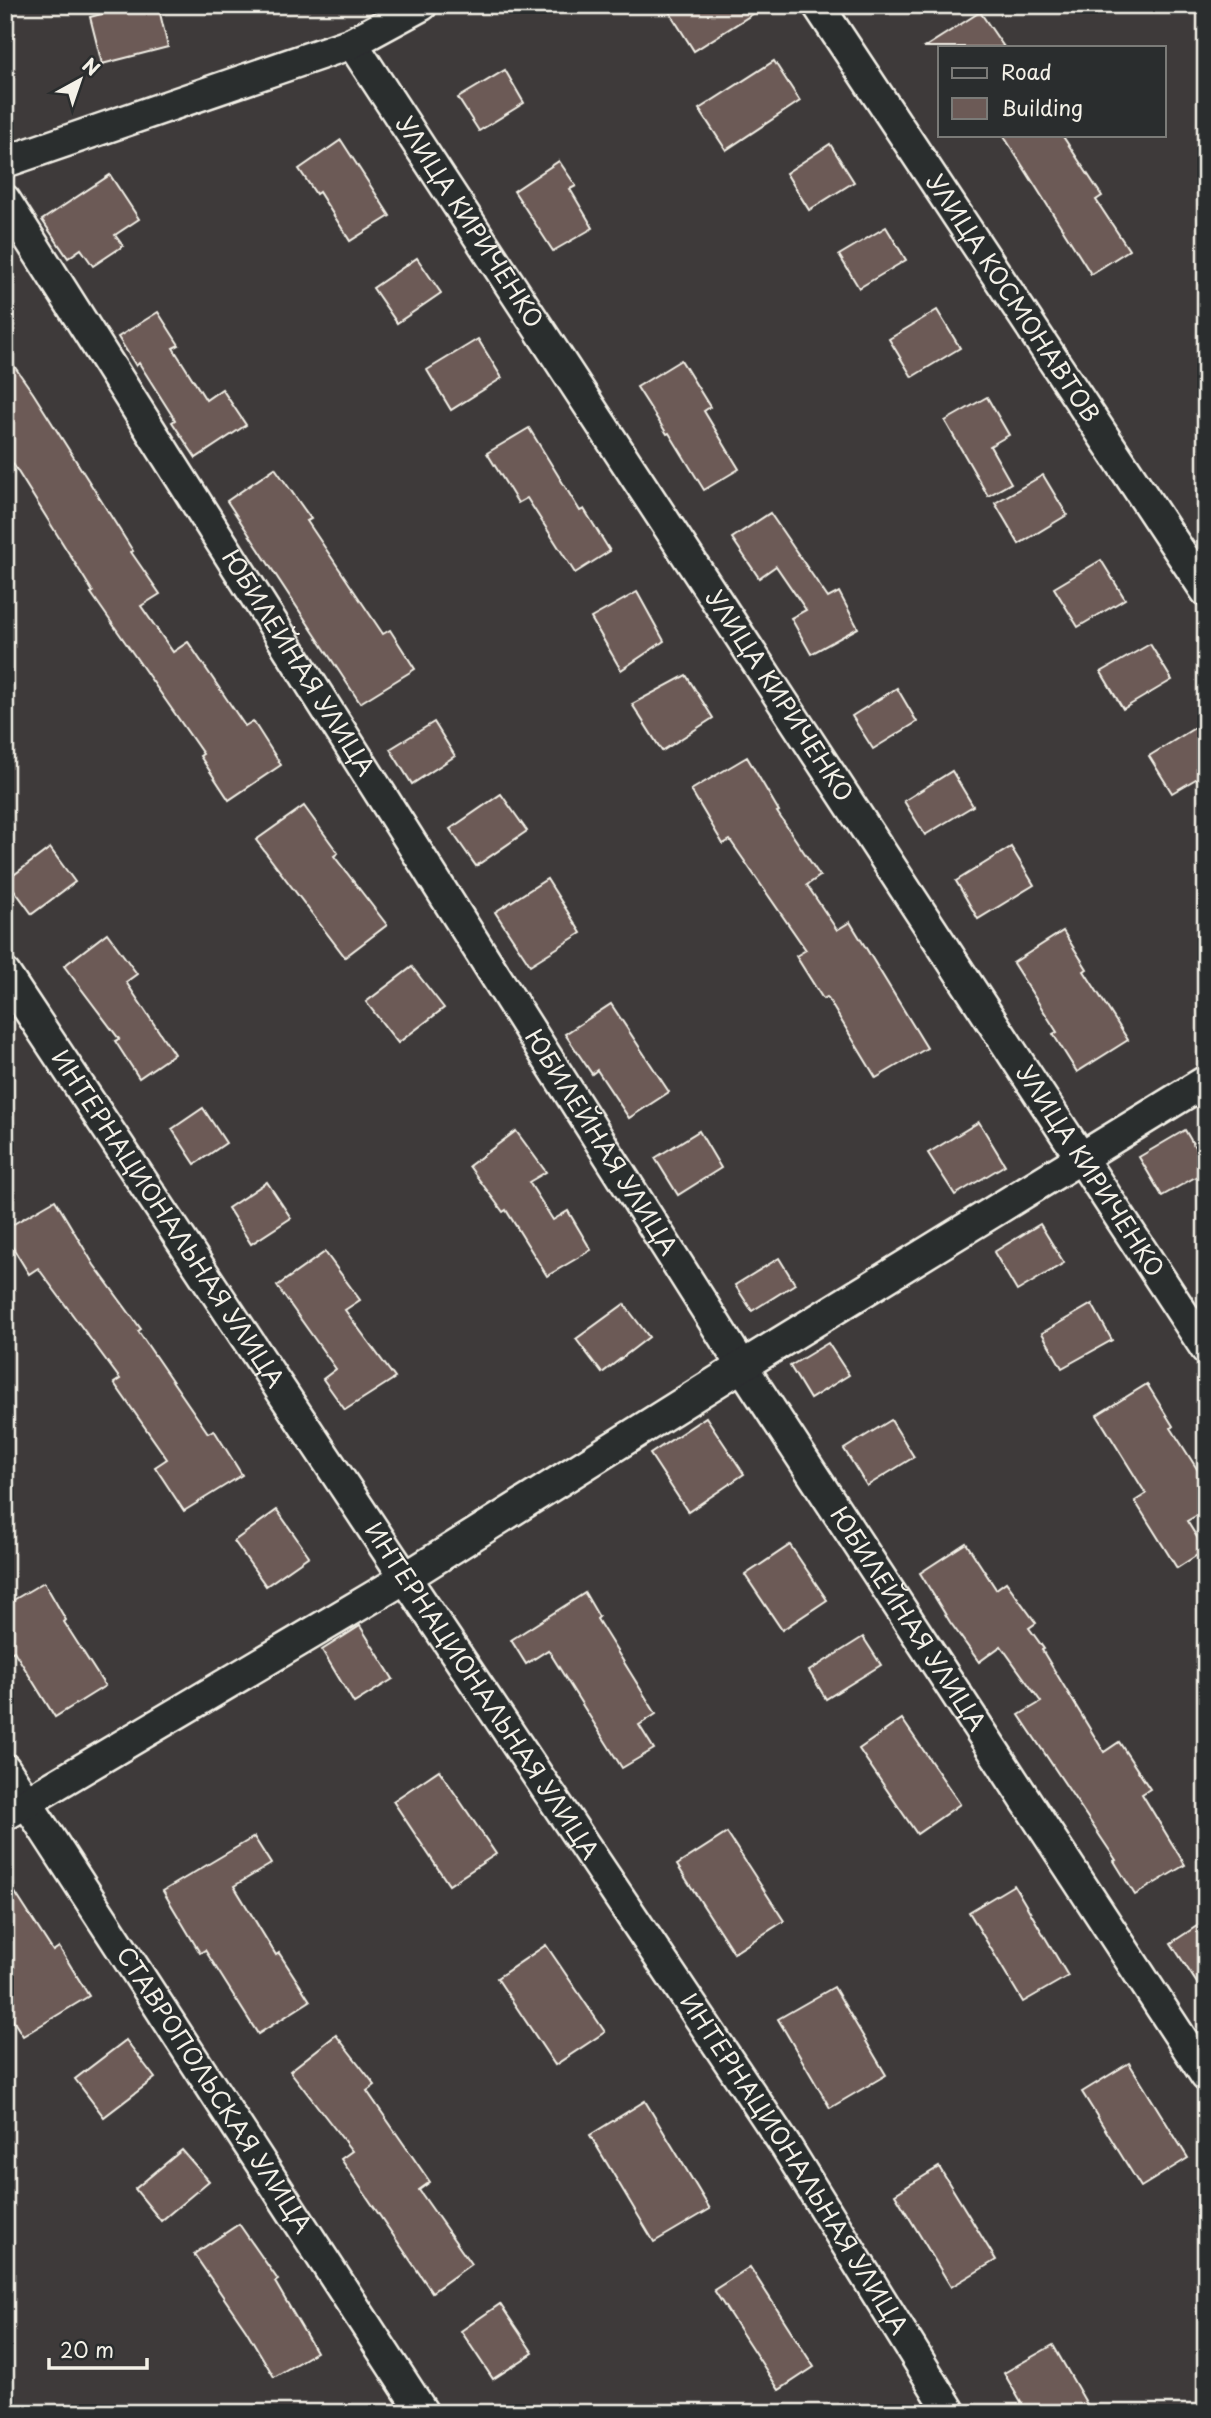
<svg xmlns="http://www.w3.org/2000/svg" width="1211" height="2418" viewBox="0 0 1211 2418" font-family="'Playpen Sans',sans-serif">
<style>
.building{fill:#6c5a56;stroke:#f4f1e8;stroke-width:2}
.lines{fill:none;stroke-linecap:round;stroke-linejoin:round}
.minor-casing{stroke:#f4f1e8;stroke-width:35}
.minor{stroke:#2a2d2e;stroke-width:30}
.labels{text-anchor:middle;stroke-width:6;stroke-linejoin:round;paint-order:stroke}
.street-label{font-size:24px;fill:#f4f1e8;stroke:#2a2d2e}
</style>
<rect width="100%" height="100%" fill="#3e3a3a"/>
<filter id="ink" filterUnits="userSpaceOnUse"><feTurbulence type="fractalNoise" baseFrequency=".0143" numOctaves="2"/><feDisplacementMap in="SourceGraphic" scale="14" xChannelSelector="R" yChannelSelector="G"/><feConvolveMatrix kernelMatrix="1 2 1 2 8 2 1 2 1" color-interpolation-filters="sRGB"/></filter>
<g filter="url(#ink)">
<g class="building">
<path d="M135 5H158L168 47 102 64 90 17Z"/>
<path d="M665 5H767L694 51Z"/>
<path d="M980 12 1004 47H925Z"/>
<path d="M774 61 800 101 726 150 699 109Z"/>
<path d="M505 70 524 103 479 131 458 98Z"/>
<path d="M1003 135H1062L1102 196 1096 200 1129 250 1091 274Z"/>
<path d="M341 140 390 216 350 241 319 192 316 194 299 169Z"/>
<path d="M830 144 854 182 809 210 786 173Z"/>
<path d="M559 161 576 186 570 189 593 228 553 251 514 191Z"/>
<path d="M110 175 139 219 115 235 123 246 93 266 81 249 68 258 42 220Z"/>
<path d="M886 227 906 260 859 288 839 255Z"/>
<path d="M417 258 441 293 397 323 373 288Z"/>
<path d="M937 310 960 348 912 377 889 339Z"/>
<path d="M158 312 179 345 173 348 206 400 222 389 246 425 196 458 172 422 175 420 139 363 136 366 118 337Z"/>
<path d="M478 339 502 378 451 410 427 370Z"/>
<path d="M5 353 33 393 133 551 131 552 160 594 141 606 173 652 188 642 245 726 253 721 281 765 229 800 200 756 203 754 91 593 93 592 5 451Z"/>
<path d="M681 360 710 407 704 411 739 469 704 490 669 433 667 434 637 387Z"/>
<path d="M987 397 1009 435 990 446 1011 483 988 496 945 421Z"/>
<path d="M529 428 580 511 584 509 610 551 575 573 527 498 518 503 487 453Z"/>
<path d="M275 468 311 519 307 521 383 634 390 630 415 669 360 703 227 501Z"/>
<path d="M1043 475 1067 515 1019 544 995 503Z"/>
<path d="M770 513 828 598 839 592 858 628 811 654 791 618 806 610 776 566 759 578 732 538Z"/>
<path d="M1101 560 1125 599 1078 627 1054 588Z"/>
<path d="M637 592 664 641 621 670 591 618Z"/>
<path d="M1150 644 1172 680 1123 709 1101 672Z"/>
<path d="M686 675 713 718 662 751 632 704Z"/>
<path d="M897 688 917 722 873 749 852 716Z"/>
<path d="M1206 721V773L1172 793 1149 756Z"/>
<path d="M434 722 455 756 412 784 390 749Z"/>
<path d="M747 757 779 811 777 812 820 876 807 885 837 930 850 922 927 1048 876 1078 827 997 823 999 796 956 806 950 730 840 723 844 691 790Z"/>
<path d="M952 771 973 806 925 835 904 801Z"/>
<path d="M501 794 527 831 476 866 450 829Z"/>
<path d="M304 806 338 853 334 856 387 925 345 957 256 840Z"/>
<path d="M1011 847 1034 885 978 919 956 881Z"/>
<path d="M50 848 75 882 32 914 7 880Z"/>
<path d="M547 879 581 933 530 965 495 912Z"/>
<path d="M1063 931 1087 969 1084 971 1128 1040 1077 1072 1053 1034 1057 1032 1013 963Z"/>
<path d="M107 933 137 974 126 982 174 1054 139 1078 115 1041 119 1039 64 966Z"/>
<path d="M412 967 444 1008 398 1043 366 1002Z"/>
<path d="M611 1004 669 1092 629 1118 597 1070 592 1074 565 1034Z"/>
<path d="M203 1108 226 1143 195 1164 172 1129Z"/>
<path d="M979 1122 1005 1165 955 1195 928 1153Z"/>
<path d="M1185 1130 1206 1166V1171L1162 1196 1139 1157Z"/>
<path d="M516 1131 546 1172 529 1182 553 1220 568 1211 591 1250 547 1276 506 1210 503 1212 469 1166Z"/>
<path d="M699 1131 721 1168 678 1195 655 1158Z"/>
<path d="M267 1182 291 1218 251 1244 228 1208Z"/>
<path d="M55 1200 94 1265 141 1329 138 1331 208 1433 214 1430 242 1475 184 1511 155 1467 167 1459 114 1383 120 1379 38 1268 29 1274 5 1235V1229Z"/>
<path d="M1040 1224 1064 1263 1017 1291 994 1252Z"/>
<path d="M325 1252 360 1300 345 1310 395 1378 345 1410 323 1379 336 1369 277 1286Z"/>
<path d="M779 1258 795 1284 752 1311 735 1285Z"/>
<path d="M624 1304 649 1337 602 1373 576 1339Z"/>
<path d="M1092 1304 1112 1340 1062 1368 1042 1333Z"/>
<path d="M828 1343 849 1375 810 1399 790 1366Z"/>
<path d="M1147 1384 1173 1426 1171 1428 1206 1483V1510L1187 1521 1205 1550 1177 1568 1135 1501 1146 1494 1097 1415Z"/>
<path d="M706 1417 744 1474 688 1512 650 1454Z"/>
<path d="M891 1420 914 1457 867 1486 844 1449Z"/>
<path d="M277 1510 309 1556 266 1586 234 1541Z"/>
<path d="M966 1543 996 1589 1006 1582 1036 1623 1029 1628 1044 1649 1042 1650 1104 1752 1119 1742 1150 1789 1142 1794 1185 1865 1135 1895 1114 1861 1116 1860 1019 1715 1041 1702 1001 1646 979 1662 950 1622 920 1573Z"/>
<path d="M790 1545 827 1600 782 1630 745 1575Z"/>
<path d="M44 1582 66 1620 64 1622 105 1686 55 1717 14 1651 5 1656V1605Z"/>
<path d="M585 1593 599 1617 597 1619 656 1714 639 1725 654 1749 622 1768 548 1650 526 1664 511 1640Z"/>
<path d="M360 1626 393 1679 354 1703 322 1650Z"/>
<path d="M863 1637 881 1665 826 1699 809 1671Z"/>
<path d="M902 1719 960 1804 917 1834 859 1749Z"/>
<path d="M439 1770 496 1854 449 1885 393 1801Z"/>
<path d="M727 1833 784 1921 734 1953 677 1865Z"/>
<path d="M254 1837 271 1864 234 1886 276 1955 279 1953 310 2001 258 2034 205 1950 200 1953 163 1891Z"/>
<path d="M5 1877 53 1951 59 1947 89 1996 23 2036 5 2008Z"/>
<path d="M1014 1885 1068 1976 1023 2002 969 1912Z"/>
<path d="M1206 1920V1997L1171 1943Z"/>
<path d="M546 1945 605 2032 555 2065 497 1978Z"/>
<path d="M834 1987 886 2075 830 2108 778 2019Z"/>
<path d="M336 2035 375 2085 367 2091 430 2182 419 2190 471 2264 432 2292 341 2159 352 2151 290 2071Z"/>
<path d="M126 2040 155 2078 104 2117 75 2079Z"/>
<path d="M1129 2063 1188 2158 1141 2187 1082 2092Z"/>
<path d="M645 2101 710 2209 654 2242 590 2135Z"/>
<path d="M182 2150 209 2181 161 2221 135 2189Z"/>
<path d="M939 2167 996 2260 951 2287 895 2194Z"/>
<path d="M239 2224 278 2280 275 2282 316 2352 274 2377 246 2330 194 2254Z"/>
<path d="M750 2267 814 2367 779 2390 714 2290Z"/>
<path d="M500 2304 533 2353 493 2379 461 2331Z"/>
<path d="M1053 2345 1092 2413H1027L1004 2373Z"/>
</g>
<g class="lines">
<g class="minor-casing">
<g id="minor">
<path id="s1" d="M818 5 1206 591"/>
<path id="s2" d="M352 43 1206 1349"/>
<path d="M5 162 352 43 422 5"/>
<path id="s3" d="M5 200 742 1366 1206 2076"/>
<path id="s4" d="M5 974 390 1555 787 2148 951 2413"/>
<path id="s5" d="M5 1769 423 2413"/>
<path d="M5 1815 405 1578 742 1366 1206 1081"/>
</g>
</g>
<use href="#minor" class="minor"/>
</g>
</g>
<g class="labels">
<g class="street-label">
<text dy="8" stroke="none"><textPath href="#s2" startOffset="214">УЛИЦА КИРИЧЕНКО</textPath></text>
<text dy="8" stroke="none"><textPath href="#s1" startOffset="352">УЛИЦА КОСМОНАВТОВ</textPath></text>
<text dy="8" stroke="none"><textPath href="#s3" startOffset="548">ЮБИЛЕЙНАЯ УЛИЦА</textPath></text>
<text dy="8" stroke="none"><textPath href="#s2" startOffset="780">УЛИЦА КИРИЧЕНКО</textPath></text>
<text dy="8" stroke="none"><textPath href="#s3" startOffset="1115">ЮБИЛЕЙНАЯ УЛИЦА</textPath></text>
<text dy="8" stroke="none"><textPath href="#s2" startOffset="1348">УЛИЦА КИРИЧЕНКО</textPath></text>
<text dy="8" stroke="none"><textPath href="#s4" startOffset="294">ИНТЕРНАЦИОНАЛЬНАЯ УЛИЦА</textPath></text>
<text dy="8" stroke="none"><textPath href="#s3" startOffset="1682">ЮБИЛЕЙНАЯ УЛИЦА</textPath></text>
<text dy="8" stroke="none"><textPath href="#s4" startOffset="861">ИНТЕРНАЦИОНАЛЬНАЯ УЛИЦА</textPath></text>
<text dy="8" stroke="none"><textPath href="#s5" startOffset="383">СТАВРОПОЛЬСКАЯ УЛИЦА</textPath></text>
<text dy="8" stroke="none"><textPath href="#s4" startOffset="1428">ИНТЕРНАЦИОНАЛЬНАЯ УЛИЦА</textPath></text>
</g>
</g>
<rect width="1211" height="2418" fill="none" stroke="#2a2d2e" stroke-width="28"/>
<rect x="14" y="14" width="1183" height="2390" fill="none" stroke="#f4f1e8" stroke-width="2.5" filter="url(#ink)"/>
<rect x="938" y="46" width="228" height="91" fill="#2a2d2e" stroke="#7b7b78" stroke-width="2"/>
<rect x="952" y="68" width="35" height="10" fill="#2a2d2e" stroke="#7b7b78" stroke-width="2"/>
<text x="1001" y="80" font-size="21" fill="#f4f1e8">Road</text>
<rect x="952" y="98" width="35" height="21" fill="#6c5a56" stroke="#7b7b78" stroke-width="2"/>
<text x="1001" y="116" font-size="21" fill="#f4f1e8">Building</text>
<g transform="translate(80 80) rotate(40)" stroke="#2a2d2e" stroke-width="5" paint-order="stroke">
<path d="M0-5L12 26L0 18L-12 26Z" fill="#f4f1e8"/>
<text y="-10" font-size="19" font-weight="bold" text-anchor="middle" fill="#f4f1e8">N</text>
</g>
<path d="M49 2358v10h98v-10" fill="none" stroke="#f4f1e8" stroke-width="3.5"/>
<text x="60" y="2358" font-size="21" fill="#f4f1e8" stroke="#2a2d2e" stroke-width="5" paint-order="stroke">20 m</text>
</svg>
